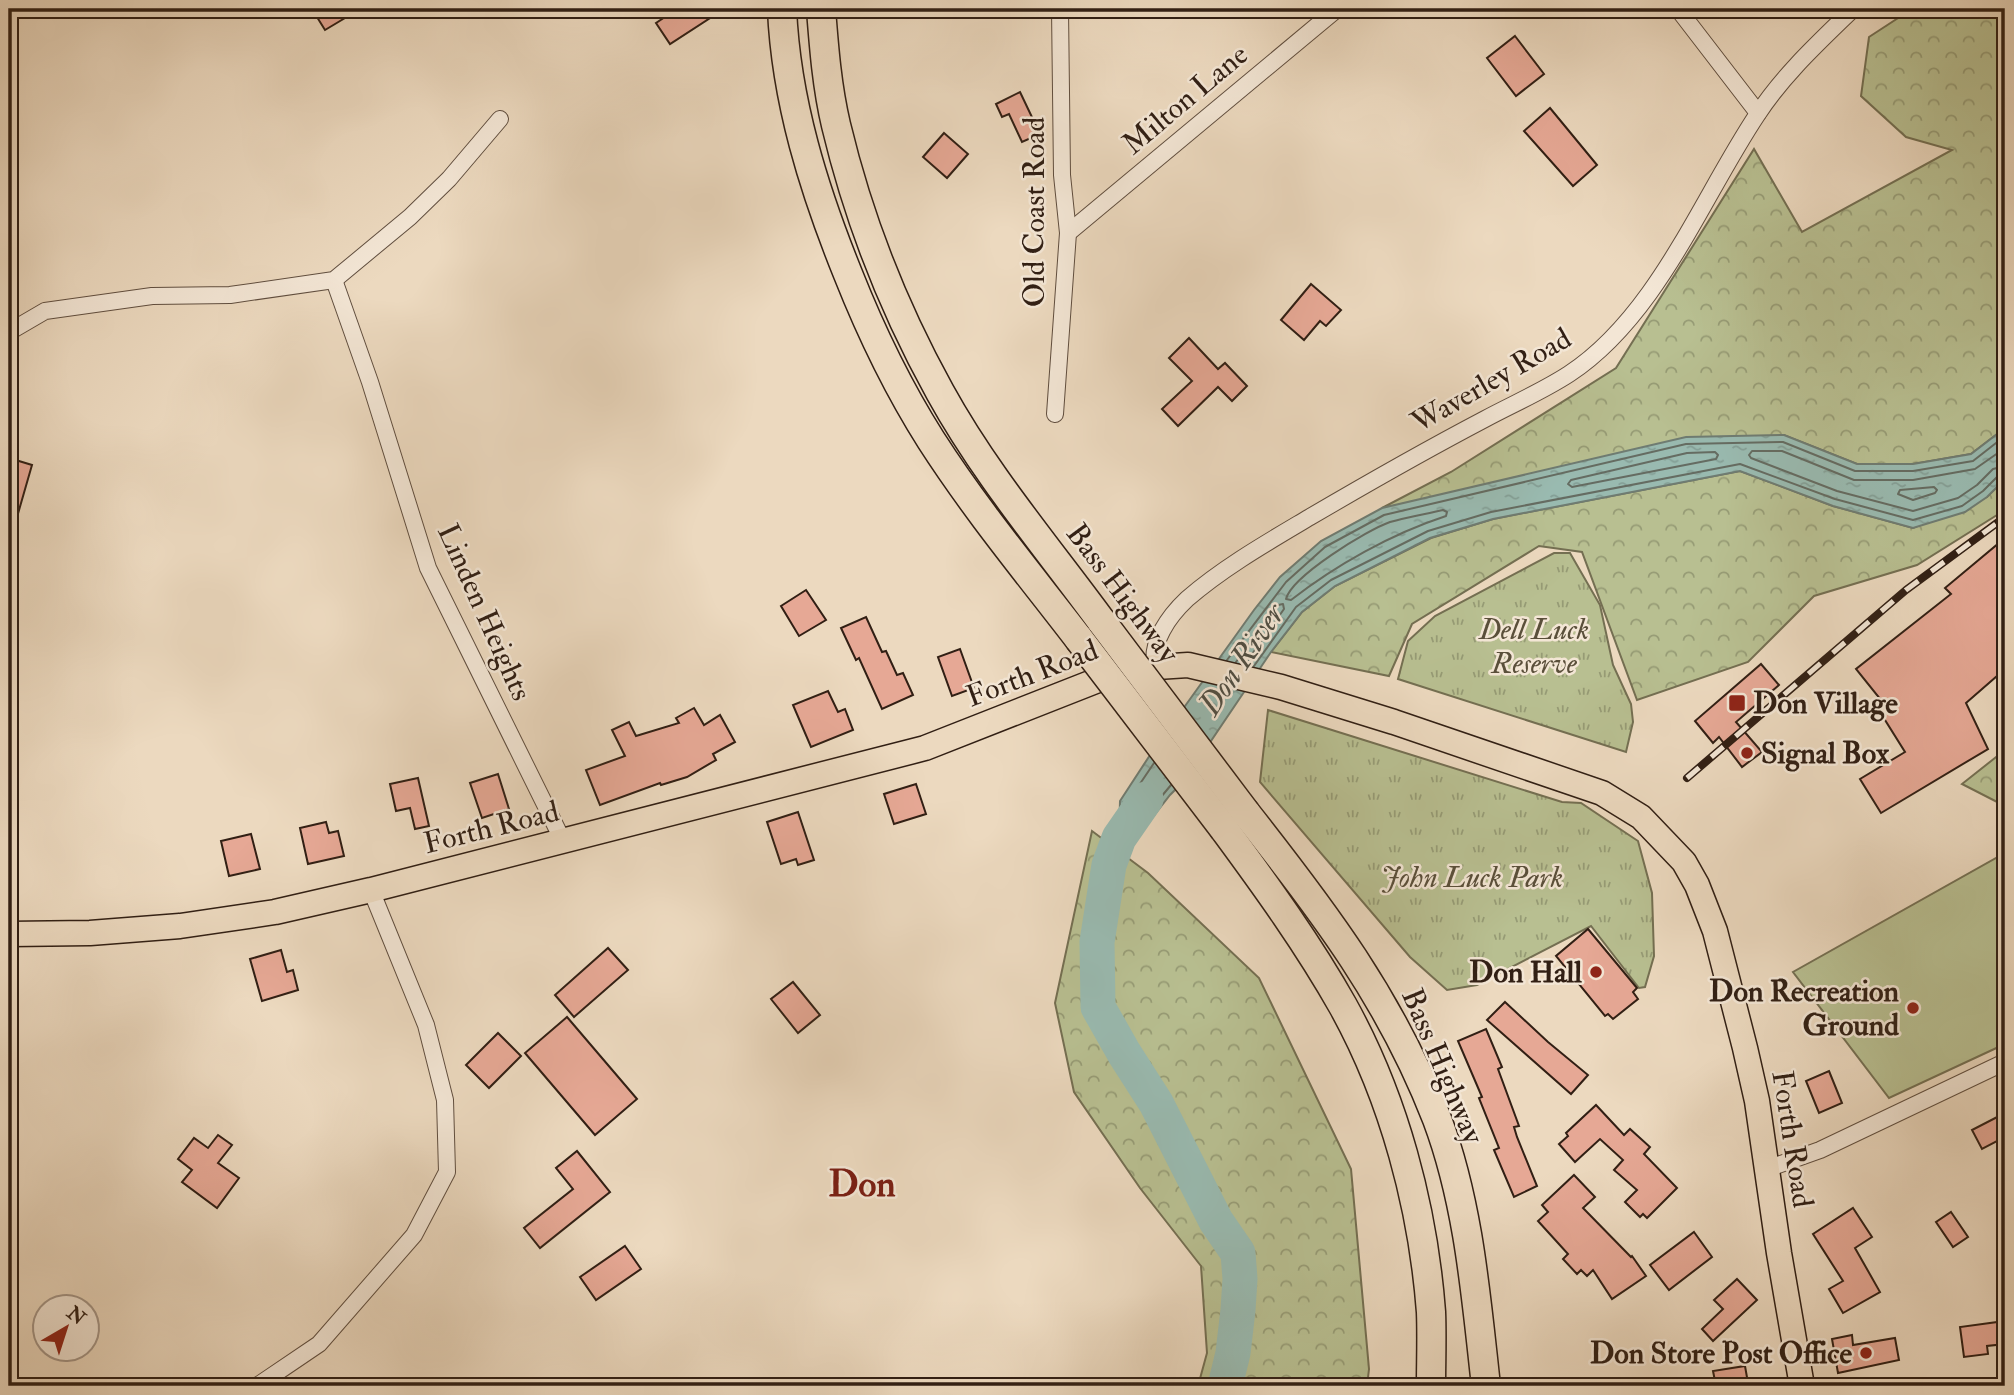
<svg xmlns="http://www.w3.org/2000/svg" width="2014" height="1395" viewBox="0 0 2014 1395" font-family="'IM FELL Double Pica',serif">
<style>
.grass{fill:url(#grass-tufts);stroke:#746f52;stroke-width:2}
.forest{fill:url(#forest-crowns);stroke:#746f52;stroke-width:2}
.garden{fill:#b8bf91;stroke:#746f52;stroke-width:2}
.water{fill:url(#water-ripples);stroke:#6f7c72;stroke-width:2}
.lines{fill:none;stroke-linecap:round;stroke-linejoin:round}
.shore{stroke:#656c62;stroke-width:2}
.river{stroke:#99bab0;stroke-width:35}
.building{fill:#e6a895;stroke:#311f14;stroke-width:2}
.minor-casing{stroke:#604e3f;stroke-width:18}
.primary-casing{stroke:#311f14;stroke-width:27}
.motorway-casing{stroke:#311f14;stroke-width:31}
.minor{stroke:#f3e6d5;stroke-width:16}
.primary{stroke:#ecd9bf;stroke-width:24}
.motorway{stroke:#ecd9bf;stroke-width:28}
.rail-casing{stroke:#311f14;stroke-width:8}
.rail{stroke:#f3e6d5;stroke-width:5;stroke-dasharray:16;stroke-linecap:butt}
.motorway-bridge-casing{stroke:#311f14;stroke-width:31;stroke-linecap:butt}
.motorway-bridge{stroke:#ecd9bf;stroke-width:28}
.poi-dot{fill:#8f2418;stroke:#f3e6d5;stroke-width:2.5}
.labels{text-anchor:middle;stroke-width:5;stroke-linejoin:round;paint-order:stroke}
.street-label{font-size:30px;fill:#311f14;stroke:#f3e6d5}
.park-label{font-size:30px;font-style:italic;fill:#5a4f3a;stroke:#f3e6d5}
.poi-label{font-size:30px;font-weight:bold;fill:#311f14;stroke:#f3e6d5;text-anchor:end}
.water-label{font-size:32px;font-style:italic;fill:#504e43;stroke:#f3e6d5}
.district-label{font-size:37px;font-weight:bold;fill:#7a1f14;stroke:#f3e6d5}
</style>
<defs>
<pattern id="grass-tufts" width="24" height="20" patternUnits="userSpaceOnUse" patternTransform="scale(1.75)"><rect width="24" height="20" fill="#b8bf91"/><path d="M3 7l-1-3M5 7V3M7 7l1-3M15 17l-1-3M17 17v-4M19 17l1-3" fill="none" stroke="#969b75"/></pattern>
<pattern id="forest-crowns" width="20" height="18" patternUnits="userSpaceOnUse" patternTransform="scale(1.75)"><rect width="20" height="18" fill="#b8bf91"/><path d="M2 6a3 3 0 1 1 6 0M12 15a3 3 0 1 1 6 0" fill="none" stroke="#969b75"/></pattern>
<pattern id="water-ripples" width="26" height="14" patternUnits="userSpaceOnUse" patternTransform="scale(1.75)"><rect width="26" height="14" fill="#99bab0"/><path d="M2 4q2-2 4 0t4 0M15 11q2-2 4 0t4 0" fill="none" stroke="#849f96"/></pattern>
</defs>
<rect width="100%" height="100%" fill="#ecd9bf"/>
<filter id="stains"><feTurbulence type="fractalNoise" baseFrequency=".00286" numOctaves="4"/><feColorMatrix values="0 0 0 0 .2 0 0 0 0 .09 0 0 0 0 .02 0 0 0 .5 -.17"/></filter>
<radialGradient id="worn" r=".72"><stop offset=".6" stop-color="#630" stop-opacity="0"/><stop offset="1" stop-color="#630" stop-opacity=".3"/></radialGradient>
<g class="grass">
<path d="M1554 553H1570L1600 605 1613 665 1631 704 1633 722 1626 752 1398 679 1408 641 1435 616Z"/>
<path d="M1268 710 1562 802 1581 803 1638 841 1652 893 1654 956 1645 987 1639 988 1591 926 1477 985 1447 990 1410 957 1260 782Z"/>
</g>
<g class="forest">
<path d="M1912 9H2005V428L1971 454 1913 464H1857L1784 435 1382 508 1451 472 1616 368 1754 149 1802 232 1952 150 1906 137 1861 96 1869 37Z"/>
<path d="M1740 471 1833 506 1913 528 1987 497 2005 479V510L1917 565 1814 596 1748 662 1637 700 1582 552 1539 546 1412 624 1389 676 1271 652 1302 612 1335 586 1431 538 1493 519Z"/>
<path d="M2005 750V806L1962 784Z"/>
<path d="M1092 831 1148 873 1259 978 1351 1169 1369 1369 1367 1386H1198L1207 1353 1201 1266 1140 1188 1074 1092 1055 1003Z"/>
</g>
<path class="garden" d="M2005 853V1044L1889 1098 1793 972Z"/>
<path class="water" d="M2005 428V479L1987 497 1965 512 1913 528 1833 506 1740 471 1493 519 1430 538 1335 586 1302 612 1271 652 1184 781 1170 795 1145 827 1119 838 1120 801 1152 752 1254 610 1280 577 1321 541 1382 508 1686 437 1784 435 1857 464H1913L1971 454Z"/>
<g class="lines">
<g class="shore">
<path d="M2005 448 1975 469 1913 480H1854L1782 451H1752L1749 455 1751 458 1837 491 1913 511 1958 498 1977 485 1993 469 2005 466"/>
<path d="M1715 452 1718 455 1716 459 1572 487 1568 484 1571 480 1687 453Z"/>
<path d="M1934 487 1937 490 1935 493 1913 500 1898 494 1900 490Z"/>
<path d="M1443 510 1447 512 1446 516C1391 534 1336 565 1291 600L1286 599C1292 576 1367 530 1390 522 1407 517 1426 514 1443 510Z"/>
<path d="M1227 660 1286 582 1325 547 1384 515 1686 444 1783 442 1855 471H1913L1973 461 2005 436"/>
<path d="M1236 662 1278 605 1283 604 1284 609 1245 664"/>
<path d="M1254 666 1296 607 1331 580 1428 531 1491 512 1740 464 1835 499 1913 520 1962 506 1983 491 1998 476 2005 475"/>
<path d="M1154 763 1127 803V824L1141 821 1171 785"/>
</g>
<path class="river" d="M1146 799 1119 838 1109 865 1097 942 1098 1007 1124 1053 1156 1103 1216 1221 1238 1253 1240 1279 1238 1310 1233 1353 1225 1386"/>
</g>
<g class="building">
<path d="M312 9H360L325 30Z"/>
<path d="M677 9H724L670 44 656 23Z"/>
<path d="M1515 36 1544 74 1516 96 1487 58Z"/>
<path d="M1020 92 1040 134 1022 142 1009 114 1002 117 996 104Z"/>
<path d="M1550 108 1597 165 1573 186 1524 131Z"/>
<path d="M944 133 968 154 947 178 923 157Z"/>
<path d="M1311 284 1341 310 1326 326 1320 321 1304 340 1281 320Z"/>
<path d="M1189 338 1218 369 1225 363 1247 386 1232 401 1218 387 1178 426 1162 409 1192 381 1169 358Z"/>
<path d="M9 458 32 465 13 531 9 530Z"/>
<path d="M2005 538V669L1966 703 1988 749 1881 813 1860 779 1905 752 1875 704 1881 700 1856 669 1951 594 1945 588Z"/>
<path d="M806 590 826 620 799 636 781 606Z"/>
<path d="M866 617 882 652 886 651 897 675 903 673 913 695 882 709 859 658 856 660 841 628Z"/>
<path d="M960 649 974 688 952 696 938 657Z"/>
<path d="M1761 664 1779 685 1736 722 1762 752 1742 767 1719 737 1713 743 1695 721Z"/>
<path d="M828 691 838 712 845 709 853 730 811 747 793 705Z"/>
<path d="M694 708 704 725 720 715 735 742 713 754 716 760 687 777 661 785 660 783 600 805 586 770 625 756 612 730 629 722 636 736 679 723 676 718Z"/>
<path d="M498 774 509 809 482 818 470 783Z"/>
<path d="M418 778 429 826 415 829 410 808 396 811 390 784Z"/>
<path d="M916 784 926 814 894 824 884 794Z"/>
<path d="M798 812 814 860 798 865 796 859 781 864 767 822Z"/>
<path d="M326 822 329 833 338 831 344 856 308 864 300 828Z"/>
<path d="M251 834 260 869 229 876 221 841Z"/>
<path d="M1588 929 1637 988 1633 992 1638 999 1613 1019 1608 1014 1605 1016 1556 956Z"/>
<path d="M608 948 628 970 574 1017 555 995Z"/>
<path d="M281 950 287 972 293 970 298 990 262 1001 250 959Z"/>
<path d="M793 982 820 1015 798 1033 771 999Z"/>
<path d="M1505 1002 1548 1042 1588 1075 1571 1094 1487 1020Z"/>
<path d="M567 1017 637 1099 595 1135 525 1053Z"/>
<path d="M1486 1029 1502 1067 1498 1069 1519 1126 1514 1127 1517 1137 1537 1186 1514 1197 1494 1150 1499 1148 1479 1098 1482 1097 1458 1041Z"/>
<path d="M498 1033 521 1056 489 1088 466 1065Z"/>
<path d="M1829 1071 1842 1103 1819 1113 1806 1081Z"/>
<path d="M1596 1105 1624 1135 1630 1129 1650 1147 1644 1154 1677 1188 1647 1218 1643 1214 1640 1217 1625 1202 1637 1190 1614 1170 1623 1160 1600 1139 1575 1162 1559 1144 1568 1136 1566 1133Z"/>
<path d="M2005 1113V1137L1982 1149 1972 1130Z"/>
<path d="M218 1135 232 1145 218 1163 239 1178 217 1208 182 1182 192 1170 178 1159 194 1138 208 1148Z"/>
<path d="M577 1151 610 1192 540 1248 524 1228 573 1189 556 1168Z"/>
<path d="M1574 1175 1595 1197 1583 1208 1631 1257 1632 1256 1646 1276 1612 1299 1593 1270 1587 1276 1581 1270 1577 1274 1563 1259 1568 1254 1538 1221 1548 1212 1542 1205Z"/>
<path d="M1853 1208 1872 1237 1855 1248 1880 1292 1843 1313 1829 1289 1843 1281 1813 1234Z"/>
<path d="M1951 1212 1968 1237 1953 1247 1936 1222Z"/>
<path d="M1694 1232 1712 1257 1669 1290 1650 1265Z"/>
<path d="M625 1246 641 1269 596 1300 580 1277Z"/>
<path d="M1737 1279 1757 1300 1713 1341 1702 1329 1723 1309 1714 1300Z"/>
<path d="M2005 1321V1344L1987 1346 1988 1354 1964 1357 1960 1327Z"/>
<path d="M1852 1335 1853 1345 1895 1338 1899 1360 1838 1373 1832 1339Z"/>
<path d="M1745 1366 1748 1383 1742 1384V1386H1716L1713 1371Z"/>
</g>
<g class="lines">
<g class="minor-casing">
<g id="minor">
<path d="M1678 9 1758 113"/>
<path d="M1068 233 1337 9"/>
<path d="M334 280 370 382 428 568 563 841"/>
<path d="M9 332 45 311 152 296 230 295 334 280 410 217 449 179 500 119"/>
<path d="M1055 414 1068 233 1062 175 1060 9"/>
<path d="M1155 668C1150 642 1169 616 1187 599 1224 567 1268 542 1310 517 1368 483 1426 450 1485 419 1513 404 1543 391 1569 374 1657 316 1701 199 1757 115 1783 75 1819 42 1853 9"/>
<path d="M1767 1169 1820 1150 2005 1062"/>
<path d="M257 1386 319 1344 414 1235 447 1172 445 1100 426 1025 371 890"/>
</g>
</g>
<g class="primary-casing">
<path id="primary" d="M9 934 90 933 180 926 275 912 371 890 925 748 1126 669 1188 665 1281 687 1394 722 1602 793 1641 817 1684 862 1697 885 1715 931 1745 1048 1757 1101 1779 1253 1802 1386"/>
</g>
<g class="motorway-casing">
<g id="motorway">
<path d="M782 9C786 101 814 190 848 274 871 332 898 388 931 440 976 510 1029 574 1079 639"/>
<path d="M821 9C824 48 827 87 836 125 858 217 894 309 940 392 985 474 1047 547 1102 622"/>
<path d="M1246 813C1324 912 1391 1000 1437 1119 1469 1204 1476 1297 1486 1386"/>
<path d="M1224 829C1266 886 1308 944 1343 1006 1394 1098 1423 1207 1431 1312 1432 1336 1431 1362 1431 1386"/>
</g>
</g>
<use href="#minor" class="minor"/>
<use href="#primary" class="primary"/>
<use href="#motorway" class="motorway"/>
<g class="rail-casing">
<path id="rail" d="M1687 778 1906 590 2005 517"/>
</g>
<use href="#rail" class="rail"/>
<g class="motorway-bridge-casing">
<g id="motorway-bridge">
<path d="M1102 622 1246 813"/>
<path d="M1079 639 1224 829"/>
</g>
</g>
<use href="#motorway-bridge" class="motorway-bridge"/>
</g>
<g class="poi-dot">
<rect x="1728" y="694" width="18" height="18" rx="3.5"/>
<circle cx="1747" cy="753" r="7"/>
<circle cx="1596" cy="972" r="7"/>
<circle cx="1913" cy="1008" r="7"/>
<circle cx="1866" cy="1353" r="7"/>
</g>
<g class="labels">
<g class="street-label">
<text transform="translate(1185 99) rotate(-40)" y="10">Milton Lane</text>
<text transform="translate(1034 212) rotate(-90)" y="10">Old Coast Road</text>
<text transform="translate(1491 380) rotate(-30)" y="10">Waverley Road</text>
<text transform="translate(1123 593) rotate(53)" y="10">Bass Highway</text>
<text transform="translate(485 612) rotate(66)" y="10">Linden Heights</text>
<text transform="translate(1032 673) rotate(-21)" y="10">Forth Road</text>
<text transform="translate(491 827) rotate(-14)" y="10">Forth Road</text>
<text transform="translate(1443 1066) rotate(67)" y="10">Bass Highway</text>
<text transform="translate(1793 1139) rotate(81)" y="10">Forth Road</text>
</g>
<g class="park-label">
<text x="1534" y="639">Dell Luck<tspan x="1534" dy="34">Reserve</tspan></text>
<text x="1472" y="887">John Luck Park</text>
</g>
<g class="poi-label">
<text x="1753" y="713" text-anchor="start">Don Village</text>
<text x="1761" y="763" text-anchor="start">Signal Box</text>
<text x="1582" y="982">Don Hall</text>
<text x="1899" y="1001">Don Recreation<tspan x="1899" dy="34">Ground</tspan></text>
<text x="1852" y="1363">Don Store Post Office</text>
</g>
<g class="water-label">
<text transform="translate(1241 659) rotate(-56)" y="11">Don River</text>
</g>
<g class="district-label">
<text x="862" y="1196">Don</text>
</g>
</g>
<rect width="2014" height="1395" fill="none" stroke="#ecd9bf" stroke-width="35"/>
<rect x="10" y="10" width="1993" height="1374" fill="none" stroke="#311f14" stroke-width="3.5"/>
<rect x="18" y="18" width="1979" height="1360" fill="none" stroke="#311f14" stroke-width="2"/>
<g transform="translate(66 1328) rotate(39)"><circle r="33" fill="#f3e6d5" stroke="#a59688" stroke-width="2"/>
<path d="M0-5L12 26L0 18L-12 26Z" fill="#8f2418"/>
<text y="-10" font-size="19" font-weight="bold" text-anchor="middle" fill="#311f14">N</text>
</g>
<rect width="100%" height="100%" filter="url(#stains)"/>
<rect width="100%" height="100%" fill="url(#worn)"/>
</svg>
